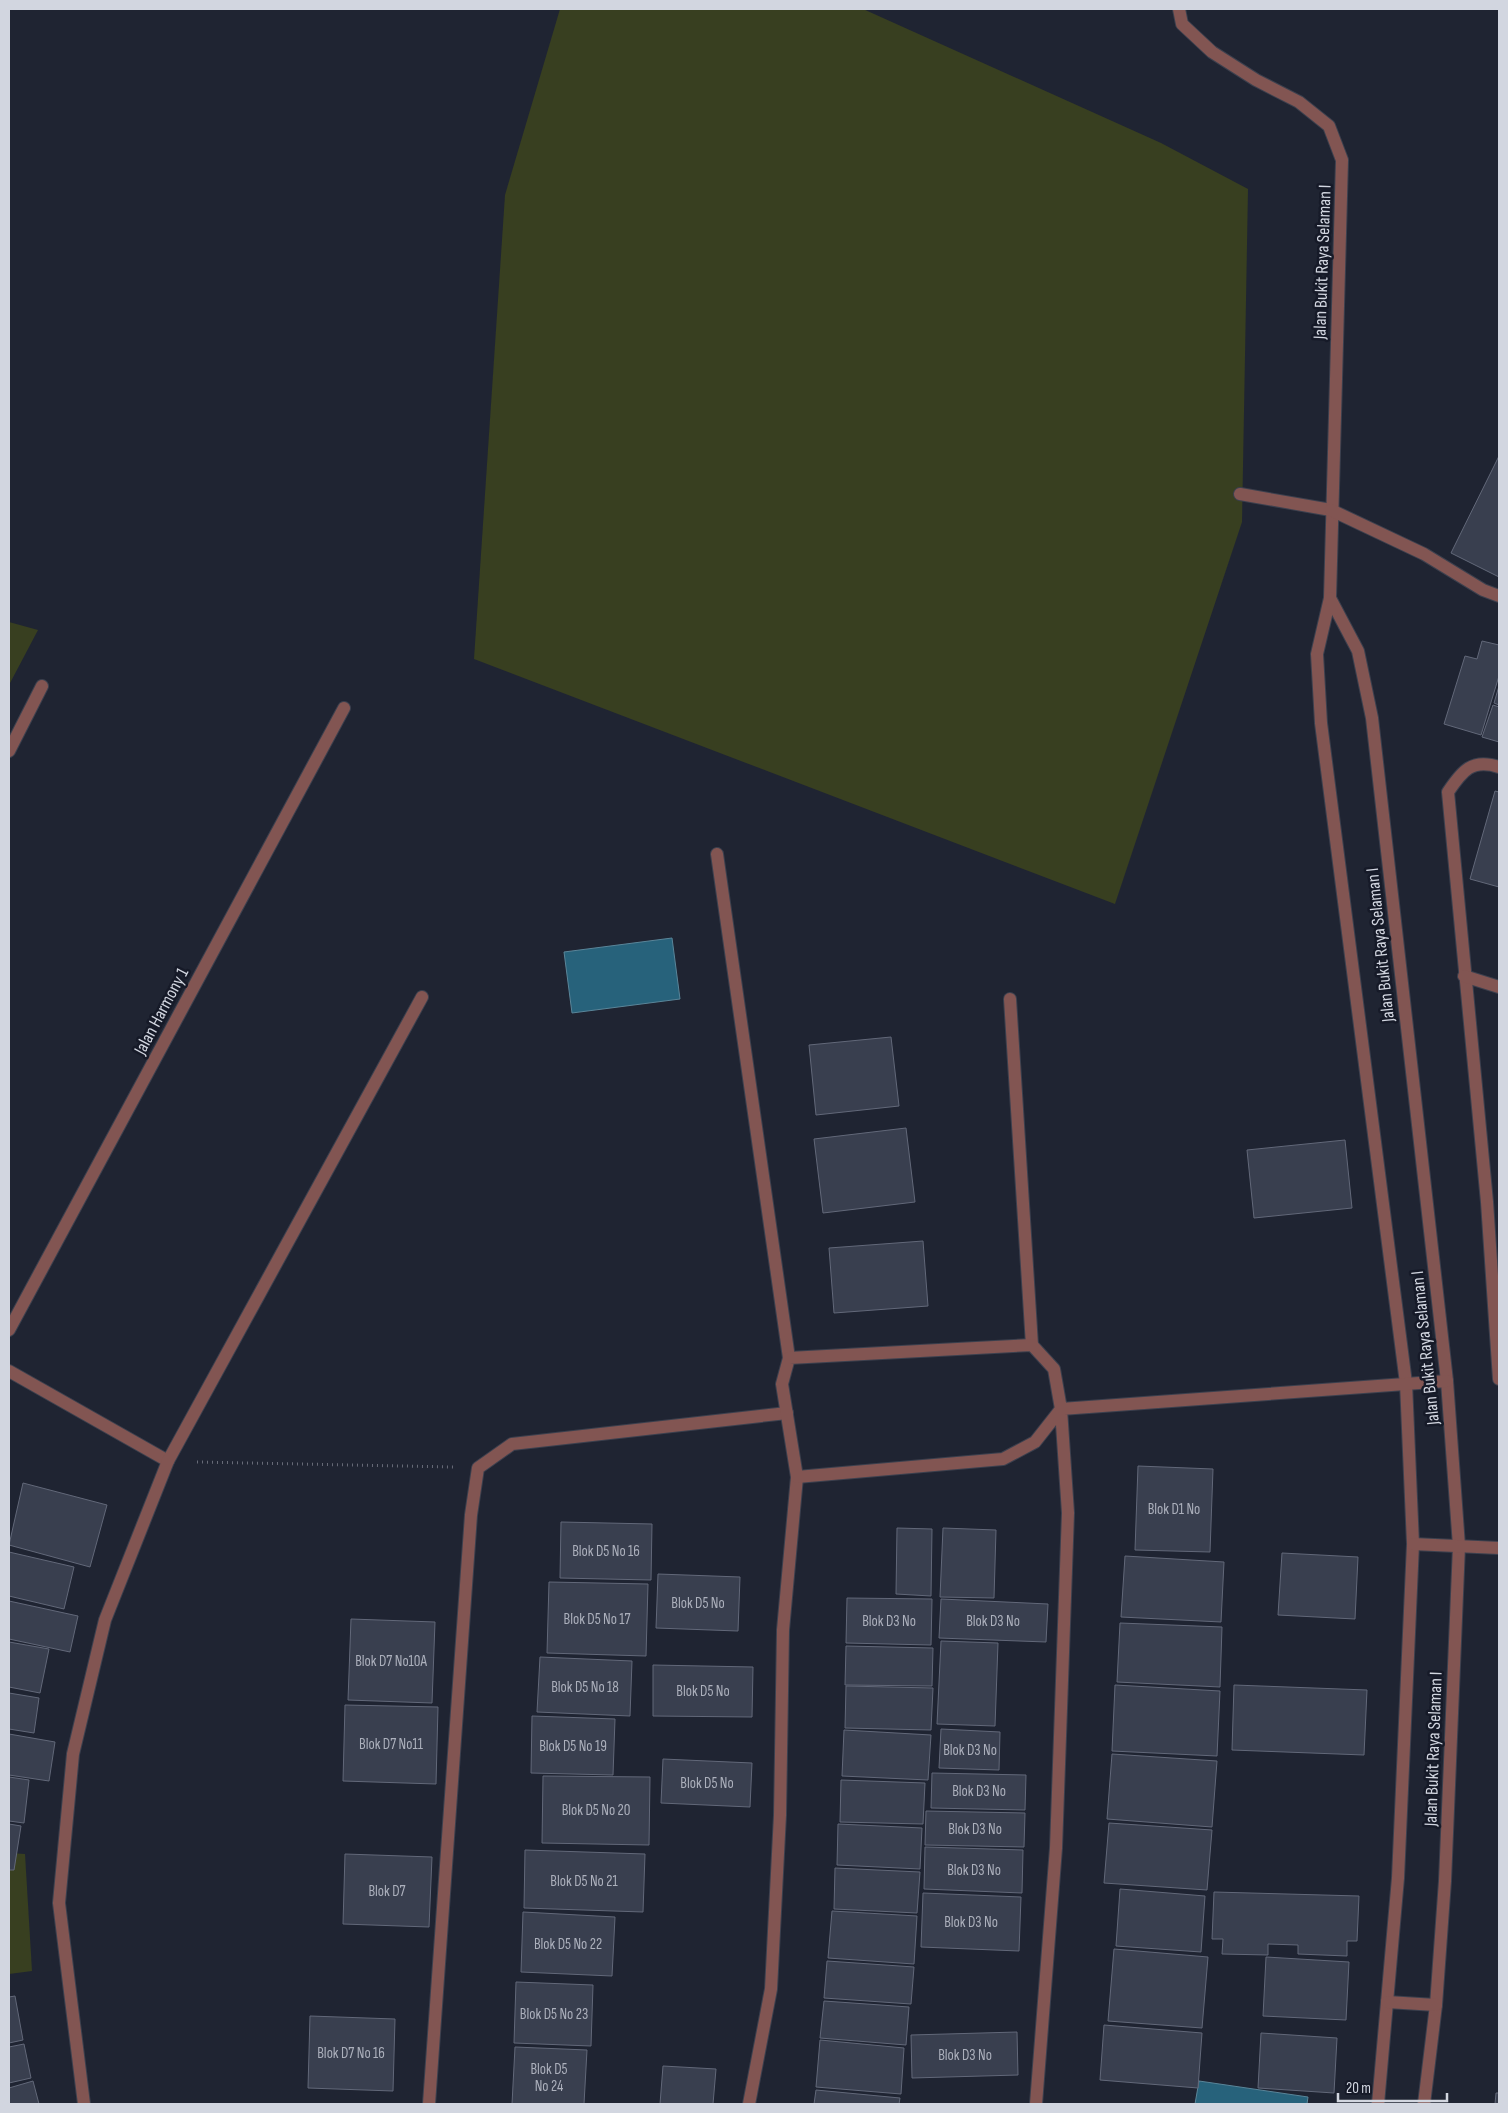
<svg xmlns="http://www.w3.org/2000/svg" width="1508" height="2113" viewBox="0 0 1508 2113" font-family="'Sofia Sans Condensed',sans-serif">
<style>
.green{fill:#383f20}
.water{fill:#27627b;stroke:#5a8599}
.building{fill:#393f4f;stroke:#626879}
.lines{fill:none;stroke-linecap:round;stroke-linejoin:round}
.lane-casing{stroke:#3c404e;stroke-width:14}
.street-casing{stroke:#3c404e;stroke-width:14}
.path{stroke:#686c79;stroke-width:3;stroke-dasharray:1 4;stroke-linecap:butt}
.lane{stroke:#825552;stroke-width:12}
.street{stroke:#825552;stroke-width:12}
.labels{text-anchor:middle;stroke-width:5;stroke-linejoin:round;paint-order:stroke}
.number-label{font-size:15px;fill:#acb0bc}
.street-label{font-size:18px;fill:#d2d6e0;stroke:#161a28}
</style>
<rect width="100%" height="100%" fill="#1f2432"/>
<g class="green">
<path d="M560 9H863L1161 143 1248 189 1242 522 1115 904 474 659 505 195Z"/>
<path d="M9 622 38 630 9 685Z"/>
<path d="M9 1853 25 1854 32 1971 9 1974Z"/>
</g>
<g class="water">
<path d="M672 938 680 999 572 1013 564 952Z"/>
<path d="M1199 2081 1308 2097 1307 2104H1195Z"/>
</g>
<g class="building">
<path d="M1499 456V577L1451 553Z"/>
<path d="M1482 641 1499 645V676L1481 735 1444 724 1465 656 1477 659Z"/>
<path d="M1499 686V705L1494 703Z"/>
<path d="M1493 705 1499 707V742L1482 737Z"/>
<path d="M1495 791 1499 792V887L1470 879Z"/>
<path d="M891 1037 899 1106 816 1115 809 1045Z"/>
<path d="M906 1128 915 1202 823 1213 814 1139Z"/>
<path d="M1345 1140 1352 1208 1254 1218 1247 1150Z"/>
<path d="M923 1241 928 1306 834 1313 829 1248Z"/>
<path d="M1138 1466 1213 1469 1210 1552 1135 1550Z"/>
<path d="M23 1483 107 1505 90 1567 9 1545Z"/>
<path d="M561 1522 652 1524 651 1580 560 1578Z"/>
<path d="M897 1528 932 1529 931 1596 896 1594Z"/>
<path d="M943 1528 996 1530 994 1598 940 1597Z"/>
<path d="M9 1552 74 1567 64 1609 9 1596Z"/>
<path d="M1282 1553 1358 1557 1355 1619 1278 1615Z"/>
<path d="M1125 1556 1224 1562 1221 1622 1121 1617Z"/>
<path d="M658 1574 740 1577 738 1631 656 1628Z"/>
<path d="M549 1582 648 1584 646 1656 547 1653Z"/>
<path d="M847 1598 932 1599 931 1645 846 1643Z"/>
<path d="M941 1599 1048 1604 1046 1642 939 1638Z"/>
<path d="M9 1601 78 1616 70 1652 9 1639Z"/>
<path d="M351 1619 435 1622 432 1703 348 1700Z"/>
<path d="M1120 1623 1222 1627 1220 1687 1117 1682Z"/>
<path d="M941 1641 998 1643 995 1726 937 1724Z"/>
<path d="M9 1642 49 1649 40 1693 9 1687Z"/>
<path d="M846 1646 933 1648 932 1686 845 1685Z"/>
<path d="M540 1657 632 1661 630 1716 537 1712Z"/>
<path d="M653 1665 753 1667 752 1717 653 1716Z"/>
<path d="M1115 1685 1220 1691 1217 1756 1112 1751Z"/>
<path d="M1234 1685 1367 1690 1364 1755 1232 1750Z"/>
<path d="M846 1686 933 1688 931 1730 845 1728Z"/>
<path d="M9 1693 39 1698 34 1733 9 1729Z"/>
<path d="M345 1705 438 1707 436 1784 343 1781Z"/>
<path d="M532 1716 615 1719 613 1775 531 1773Z"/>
<path d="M941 1729 1000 1732 999 1770 939 1768Z"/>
<path d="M844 1730 931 1735 928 1780 842 1776Z"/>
<path d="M9 1734 55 1742 49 1781 9 1775Z"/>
<path d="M1112 1754 1217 1761 1212 1827 1107 1819Z"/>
<path d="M663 1759 752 1763 750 1807 661 1803Z"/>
<path d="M932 1773 1026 1775 1025 1810 931 1808Z"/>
<path d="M543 1776 650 1777 649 1845 542 1843Z"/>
<path d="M9 1777 29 1780 24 1823 9 1821Z"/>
<path d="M841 1780 925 1783 923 1824 840 1822Z"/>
<path d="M926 1811 1025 1813 1024 1847 925 1845Z"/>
<path d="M1109 1823 1212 1830 1207 1890 1104 1883Z"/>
<path d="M9 1824 21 1826 14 1870H9Z"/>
<path d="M838 1824 922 1828 920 1869 837 1865Z"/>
<path d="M925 1847 1023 1850 1022 1893 924 1889Z"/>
<path d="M525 1850 645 1854 643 1912 524 1908Z"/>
<path d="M345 1854 432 1857 429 1927 343 1924Z"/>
<path d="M835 1868 920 1872 917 1913 834 1909Z"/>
<path d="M1120 1889 1205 1896 1201 1952 1116 1946Z"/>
<path d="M1214 1892 1359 1896 1357 1941H1347V1956L1298 1954V1945L1268 1944V1955L1222 1954 1223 1939H1212Z"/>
<path d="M923 1893 1021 1897 1019 1951 921 1947Z"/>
<path d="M832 1911 917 1916 914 1964 828 1958Z"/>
<path d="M523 1912 615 1917 612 1976 521 1972Z"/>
<path d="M1114 1949 1208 1957 1202 2028 1108 2021Z"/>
<path d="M1266 1957 1349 1962 1346 2020 1263 2016Z"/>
<path d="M827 1961 914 1967 911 2004 824 1998Z"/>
<path d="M516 1982 593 1985 591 2046 514 2043Z"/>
<path d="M15 1996 23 2040 9 2043V1997Z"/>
<path d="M824 2001 909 2007 906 2045 820 2038Z"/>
<path d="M310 2016 395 2019 393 2091 308 2088Z"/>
<path d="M1104 2025 1202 2033 1198 2088 1100 2080Z"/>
<path d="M1017 2032 1018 2075 912 2078 911 2035Z"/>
<path d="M1261 2033 1337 2038 1334 2093 1258 2088Z"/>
<path d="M820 2040 904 2048 901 2094 816 2087Z"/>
<path d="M24 2044 31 2078 9 2083V2047Z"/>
<path d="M515 2047 587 2050 584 2104H512Z"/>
<path d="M663 2066 716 2069 713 2104H660Z"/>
<path d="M33 2081 39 2104H9V2088Z"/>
<path d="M816 2090 900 2098 899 2104H814Z"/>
<path d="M1496 2093H1499V2104H1495Z"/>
</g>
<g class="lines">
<g class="lane-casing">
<path id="lane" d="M1240 494 1331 510"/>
</g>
<g class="street-casing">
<g id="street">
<path d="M1179 9 1182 24 1212 52 1256 80 1299 102 1329 126 1342 160 1330 598 1317 654 1321 723 1406 1383 1413 1544 1398 1878 1378 2104"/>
<path d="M1331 510 1424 554 1483 590 1499 596"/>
<path d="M1330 598 1358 651 1372 718 1447 1381 1459 1546 1445 1881 1436 2005 1424 2104"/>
<path d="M9 751 42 686"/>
<path d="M1499 767C1472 758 1462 771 1448 792L1487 1202 1499 1379"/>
<path d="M717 854 789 1358"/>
<path d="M1464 976 1499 987"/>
<path d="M1010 999 1032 1345"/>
<path d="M9 1330 344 708"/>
<path d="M9 1371 168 1461"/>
<path d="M1413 1544 1499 1548"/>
<path d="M1387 2002 1436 2005"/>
<path d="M84 2104 59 1903 73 1754 105 1620 168 1461 422 997"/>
<path d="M429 2104 471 1515 478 1468 512 1444 787 1413"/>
<path d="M749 2104 771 1989 780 1815 783 1630 797 1477"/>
<path d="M1036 2104 1056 1848 1068 1513 1061 1409 1054 1369 1032 1345 789 1358 782 1384 797 1477 1003 1459 1035 1442 1061 1409 1447 1381"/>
</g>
</g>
<path class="path" d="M197 1462 453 1467"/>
<use href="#lane" class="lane"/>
<use href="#street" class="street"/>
</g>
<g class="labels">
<g class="number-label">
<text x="1174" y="1514">Blok D1 No</text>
<text x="606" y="1556">Blok D5 No 16</text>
<text x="698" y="1608">Blok D5 No</text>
<text x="597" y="1624">Blok D5 No 17</text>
<text x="889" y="1626">Blok D3 No</text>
<text x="993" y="1626">Blok D3 No</text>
<text x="391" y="1666">Blok D7 No10A</text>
<text x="585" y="1692">Blok D5 No 18</text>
<text x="703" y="1696">Blok D5 No</text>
<text x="391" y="1749">Blok D7 No11</text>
<text x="573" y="1751">Blok D5 No 19</text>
<text x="970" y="1755">Blok D3 No</text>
<text x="707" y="1788">Blok D5 No</text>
<text x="979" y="1796">Blok D3 No</text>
<text x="596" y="1815">Blok D5 No 20</text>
<text x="975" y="1834">Blok D3 No</text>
<text x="974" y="1875">Blok D3 No</text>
<text x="584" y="1886">Blok D5 No 21</text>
<text x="387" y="1896">Blok D7</text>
<text x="971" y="1927">Blok D3 No</text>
<text x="568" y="1949">Blok D5 No 22</text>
<text x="554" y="2019">Blok D5 No 23</text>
<text x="351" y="2058">Blok D7 No 16</text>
<text x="965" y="2060">Blok D3 No</text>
<text x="549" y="2074">Blok D5<tspan x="549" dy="17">No 24</tspan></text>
</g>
<g class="street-label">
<text transform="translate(1322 262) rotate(-88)" y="6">Jalan Bukit Raya Selaman I</text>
<text transform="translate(1380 945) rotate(-96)" y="6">Jalan Bukit Raya Selaman I</text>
<text transform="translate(161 1011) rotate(-62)" y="6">Jalan Harmony 1</text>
<text transform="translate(1425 1348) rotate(-96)" y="6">Jalan Bukit Raya Selaman I</text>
<text transform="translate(1433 1749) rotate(-88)" y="6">Jalan Bukit Raya Selaman I</text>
</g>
</g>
<rect width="1508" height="2113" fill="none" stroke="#d2d6e0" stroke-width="20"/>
<path d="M1338 2093v8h109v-8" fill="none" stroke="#d2d6e0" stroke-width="2.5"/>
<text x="1346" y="2093" font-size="15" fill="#d2d6e0" stroke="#161a28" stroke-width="4" paint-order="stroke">20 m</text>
</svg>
